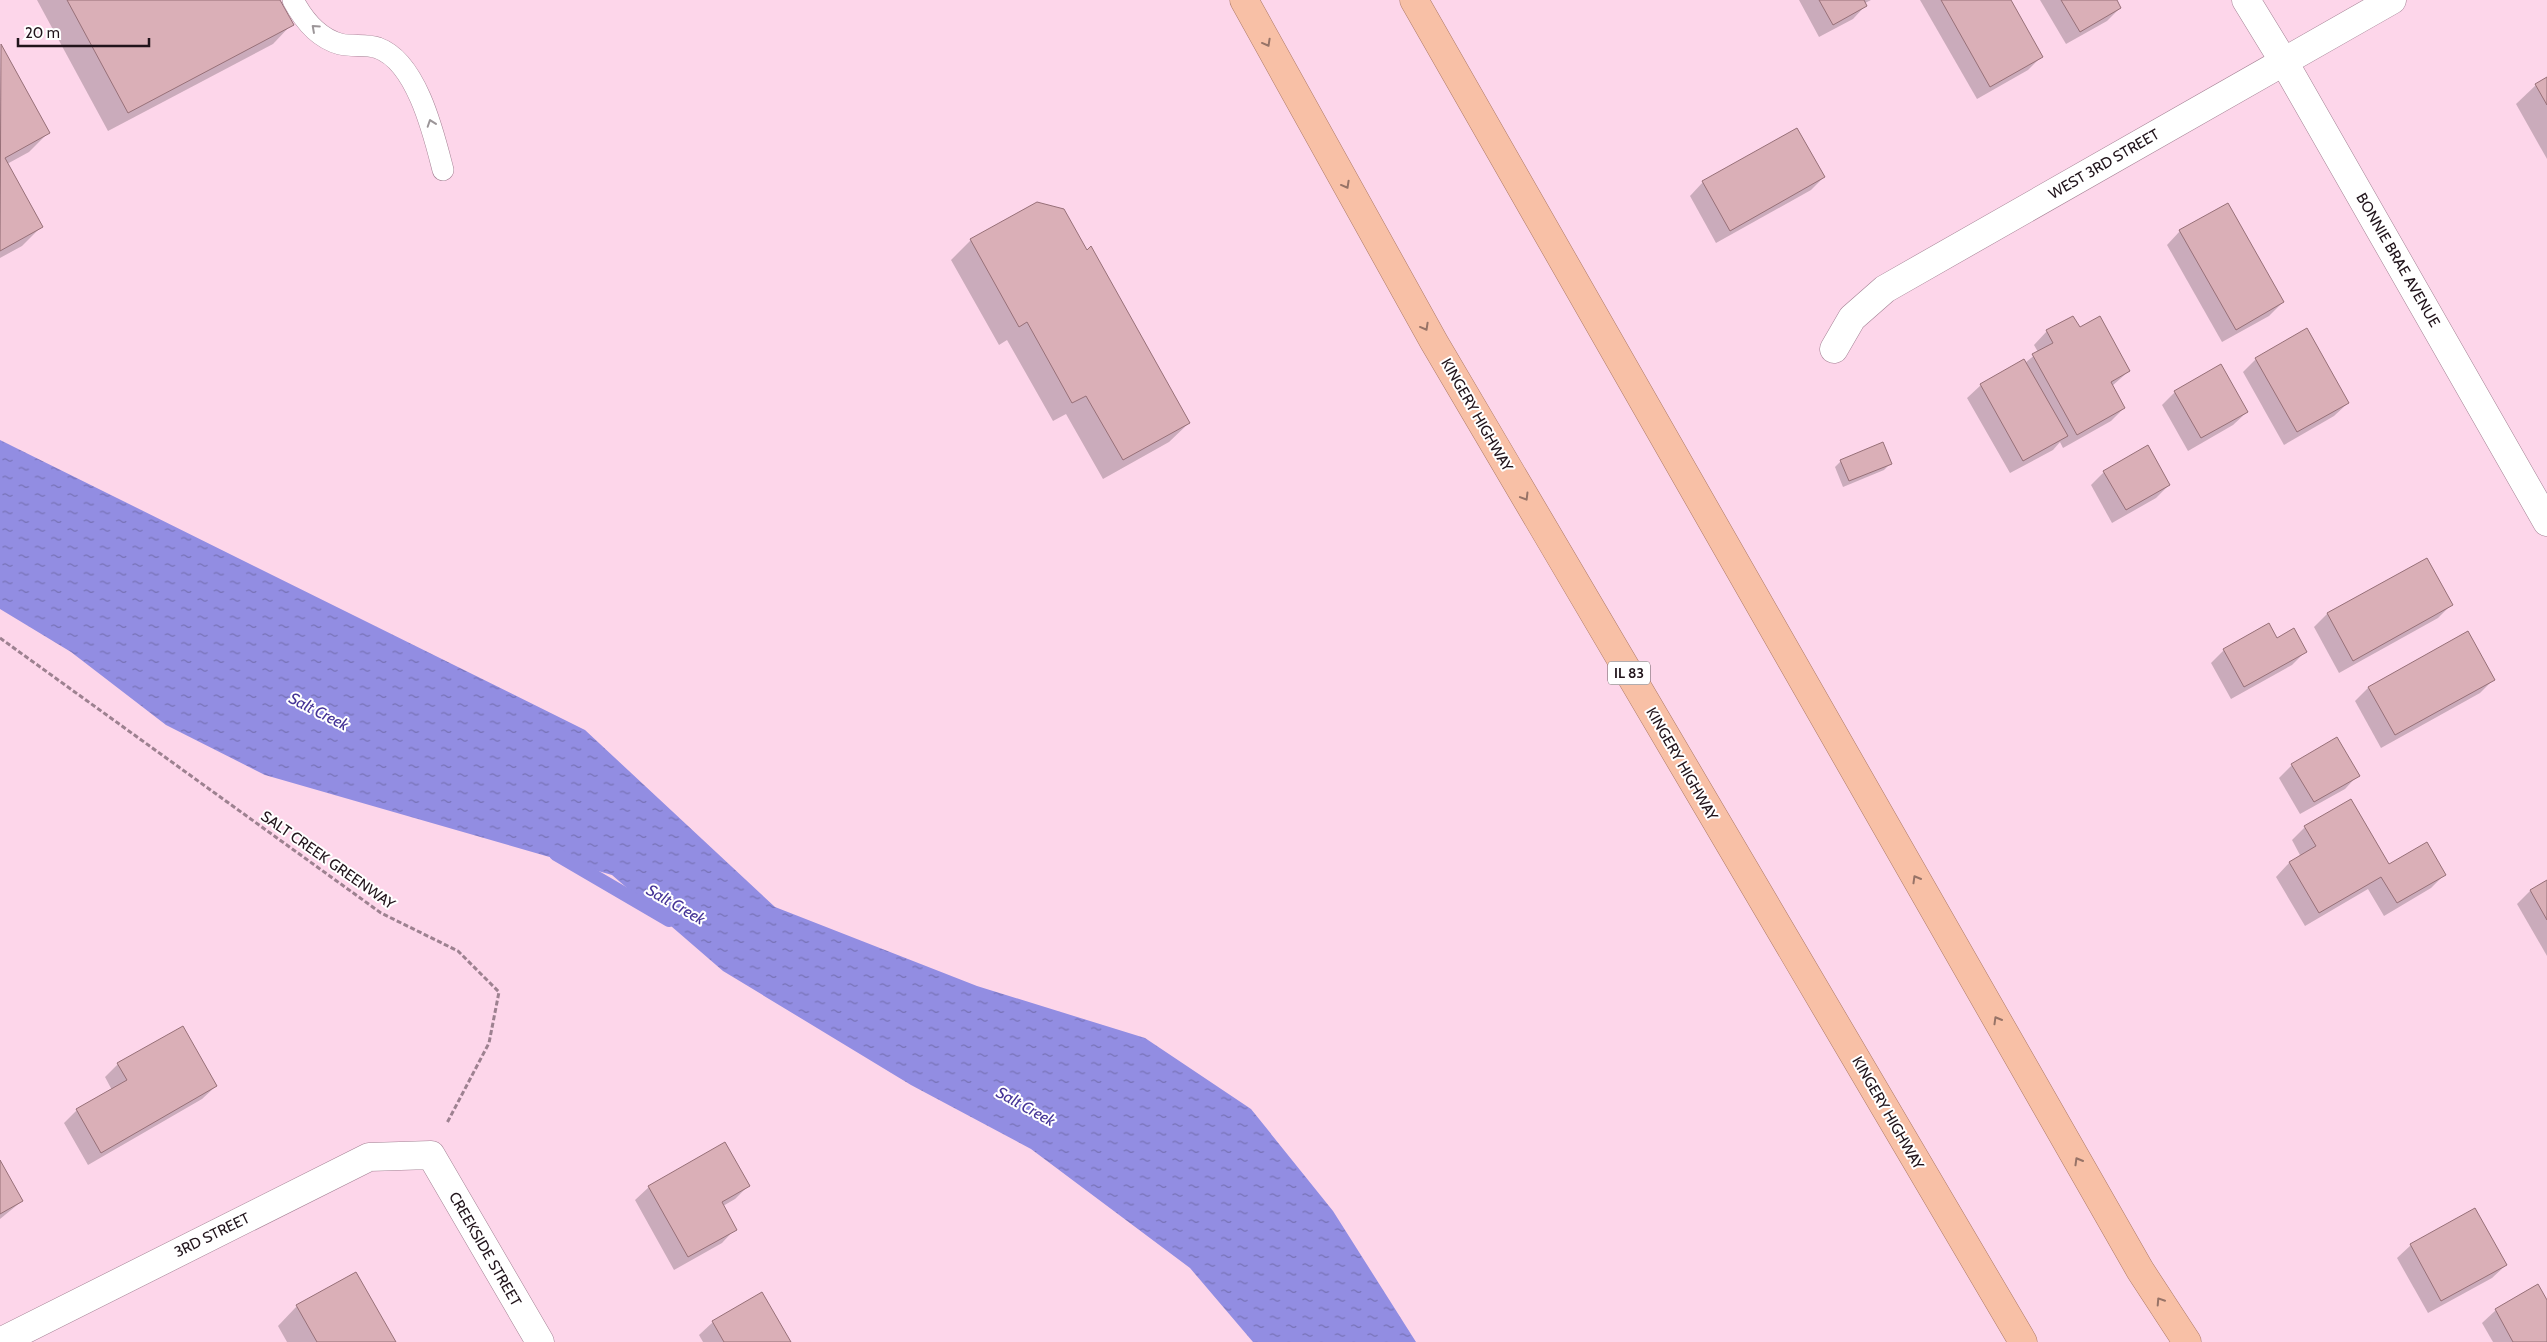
<svg xmlns="http://www.w3.org/2000/svg" width="2547" height="1342" viewBox="0 0 2547 1342" font-family="Cabin,sans-serif">
<style>
.water{fill:url(#water-ripples)}
.shadow{fill:#0003}
.lines{fill:none;stroke-linecap:round;stroke-linejoin:round}
.stream{stroke:#928de2;stroke-width:14}
.building{fill:#daafb7;stroke:#977078}
.service-casing{stroke:#a38093;stroke-width:22}
.minor-casing{stroke:#a38093;stroke-width:29}
.trunk-casing{stroke:#ac7966;stroke-width:29}
.path{stroke:#9d8190;stroke-width:3;stroke-dasharray:5 2.5;stroke-linecap:butt}
.service{stroke:#fff;stroke-width:21}
.minor{stroke:#fff;stroke-width:28}
.trunk{stroke:#f8c0a6;stroke-width:28}
.oneway{stroke:#9b9598}
.oneway2{stroke:#977367}
.labels{text-anchor:middle;stroke-width:4;stroke-linejoin:round;paint-order:stroke}
.shield{fill:#fff;stroke:#645a5f;stroke-width:1}
.shield-label{font-size:14px;font-weight:bold;fill:#21141b}
.street-label{font-size:15px;fill:#21141b;stroke:#fff}
.water-label{font-size:16px;font-style:italic;fill:#453497;stroke:#fff}
</style>
<defs>
<pattern id="water-ripples" width="26" height="14" patternUnits="userSpaceOnUse" patternTransform="scale(1.25)"><rect width="26" height="14" fill="#928de2"/><path d="M2 4q2-2 4 0t4 0M15 11q2-2 4 0t4 0" fill="none" stroke="#7772b6"/></pattern>
</defs>
<rect width="100%" height="100%" fill="#fdd6ea"/>
<path class="water" d="M0 440 585 730 775 907 977 986 1145 1038 1251 1109 1333 1211 1416 1342H1253L1190 1268 1031 1149 911 1085 723 971 612 875 265 775 166 725 71 652 0 609Z"/>
<g class="shadow">
<path d="M37 0H279L292 24 273 44 108 131Z"/>
<path d="M1799 0H1871L1865 3 1866 5 1853 19 1819 37Z"/>
<path d="M1920 0H2009L2042 56 2028 70 1977 99Z"/>
<path d="M2040 0H2115L2120 8 2107 21 2066 44Z"/>
<path d="M1 46 49 132 29 152 7 164 41 227 22 246 0 258Z"/>
<path d="M2547 78V159L2516 104 2536 85Z"/>
<path d="M1824 177 1811 190 1716 243 1690 196 1703 182Z"/>
<path d="M1037 203 1189 423 1169 442 1103 479 1066 414 1053 421 1007 340 999 345 951 260 971 240Z"/>
<path d="M2180 231 2283 302 2269 316 2222 342 2167 245Z"/>
<path d="M2079 329 2129 371 2112 386 2124 408 2111 421 2063 448 2060 442 2053 450 2010 473 1967 398 1981 385 2025 363 2038 352 2034 345 2047 331Z"/>
<path d="M2256 359 2348 403 2334 416 2284 445 2243 372Z"/>
<path d="M2175 392 2247 412 2233 425 2188 451 2162 405Z"/>
<path d="M1841 461 1890 464 1884 470 1843 487 1835 467Z"/>
<path d="M2104 472 2169 485 2156 498 2112 523 2091 485Z"/>
<path d="M2426 559 2451 605 2438 618 2339 673 2314 627 2327 614Z"/>
<path d="M2467 633 2493 680 2480 693 2381 748 2355 701 2368 688Z"/>
<path d="M2224 650 2305 652 2292 665 2231 699 2211 663Z"/>
<path d="M2292 765 2358 775 2345 789 2300 814 2279 778Z"/>
<path d="M2305 827 2389 866 2444 875 2431 888 2384 916 2368 889 2305 926 2276 877 2289 863 2301 857 2292 840Z"/>
<path d="M2547 882V956L2517 904 2530 891Z"/>
<path d="M118 1064 216 1086 202 1099 88 1165 64 1123 77 1110 112 1090 105 1077Z"/>
<path d="M0 1162 22 1201 0 1219Z"/>
<path d="M748 1186 735 1199 723 1206 735 1229 722 1243 674 1270 635 1200 649 1187Z"/>
<path d="M2411 1245 2506 1265 2492 1278 2428 1313 2397 1258Z"/>
<path d="M2538 1286 2547 1302V1342H2493L2482 1323 2496 1310Z"/>
<path d="M297 1306 394 1342H287L278 1326Z"/>
<path d="M713 1322 790 1342H703L699 1335Z"/>
</g>
<g class="lines">
<path class="stream" d="M556 854 669 920"/>
</g>
<g class="building">
<path d="M67 0H280L294 25 128 113Z"/>
<path d="M1819 0H1864L1867 6 1833 25Z"/>
<path d="M1941 0H2011L2043 57 1990 87Z"/>
<path d="M2061 0H2117L2121 8 2080 32Z"/>
<path d="M1 44 50 133 5 158 43 227 0 251Z"/>
<path d="M2547 77V105L2535 84Z"/>
<path d="M1797 128 1825 177 1730 231 1702 181Z"/>
<path d="M1037 202 1064 209 1087 250 1091 246 1190 423 1123 460 1086 396 1072 403 1027 322 1019 327 970 239Z"/>
<path d="M2228 203 2284 302 2236 330 2179 230Z"/>
<path d="M2073 316 2080 327 2100 316 2130 371 2111 382 2125 408 2077 435 2032 354 2053 343 2046 330Z"/>
<path d="M2307 328 2349 403 2297 432 2255 358Z"/>
<path d="M2024 359 2068 436 2023 461 1980 384Z"/>
<path d="M2221 364 2248 412 2201 438 2174 391Z"/>
<path d="M1883 442 1892 464 1849 481 1840 460Z"/>
<path d="M2148 445 2170 485 2126 510 2103 471Z"/>
<path d="M2427 558 2453 605 2353 661 2327 613Z"/>
<path d="M2269 623 2277 638 2294 628 2307 652 2244 687 2223 649Z"/>
<path d="M2468 631 2495 680 2395 735 2368 687Z"/>
<path d="M2337 737 2360 776 2314 802 2291 764Z"/>
<path d="M2351 799 2389 864 2427 842 2446 875 2397 903 2381 877 2319 913 2289 862 2316 846 2304 826Z"/>
<path d="M2547 880V920L2530 890Z"/>
<path d="M183 1026 217 1086 101 1153 76 1109 127 1080 117 1063Z"/>
<path d="M725 1142 750 1186 722 1202 737 1230 688 1257 648 1186Z"/>
<path d="M0 1160 23 1201 0 1214Z"/>
<path d="M2475 1208 2507 1265 2441 1301 2410 1244Z"/>
<path d="M356 1272 396 1342H317L296 1305Z"/>
<path d="M2538 1284 2547 1300V1342H2513L2495 1309Z"/>
<path d="M762 1292 791 1342H724L712 1321Z"/>
</g>
<g class="lines">
<g class="service-casing">
<path id="service" d="M293 0C303 19 318 38 340 44 352 47 366 44 378 48 417 62 434 135 443 170"/>
</g>
<g class="minor-casing">
<g id="minor">
<path d="M2246 0 2284 62 2547 522"/>
<path d="M1834 349 1852 318 1885 289 2392 0"/>
<path d="M0 1342 369 1157 431 1155 540 1342"/>
</g>
</g>
<g class="trunk-casing">
<g id="trunk">
<path d="M1244 0 1434 342 2023 1342"/>
<path d="M1414 0 2140 1270 2187 1342"/>
</g>
</g>
<path class="path" d="M0 638 381 913 458 951 499 992 489 1043 447 1123"/>
<use href="#service" class="service"/>
<use href="#minor" class="minor"/>
<use href="#trunk" class="trunk"/>
</g>
<defs><path id="oneway-chevron" d="M-2-3.5L2.5 0L-2 3.5" fill="none" stroke-width="1.6" stroke-linecap="round" stroke-linejoin="round" transform="scale(1.25)"/></defs>
<g class="oneway">
<use href="#oneway-chevron" transform="translate(315 28) rotate(-138)"/>
<use href="#oneway-chevron" transform="translate(431 123) rotate(-109)"/>
</g>
<g class="oneway2">
<use href="#oneway-chevron" transform="translate(1267 43) rotate(61)"/>
<use href="#oneway-chevron" transform="translate(1346 185) rotate(61)"/>
<use href="#oneway-chevron" transform="translate(1425 327) rotate(61)"/>
<use href="#oneway-chevron" transform="translate(1525 497) rotate(59)"/>
<use href="#oneway-chevron" transform="translate(1916 879) rotate(-120)"/>
<use href="#oneway-chevron" transform="translate(1997 1020) rotate(-120)"/>
<use href="#oneway-chevron" transform="translate(2078 1161) rotate(-120)"/>
<use href="#oneway-chevron" transform="translate(2160 1301) rotate(-123)"/>
</g>
<g class="labels">
<rect class="shield" x="1608" y="661.5" width="42" height="23" rx="4"/>
<g class="shield-label">
<text x="1629" y="678">IL 83</text>
</g>
<g class="street-label">
<text transform="translate(2104 164) rotate(-30)" y="5">WEST 3RD STREET</text>
<text transform="translate(2398 260) rotate(60)" y="5">BONNIE BRAE AVENUE</text>
<text transform="translate(1477 415) rotate(60)" y="5">KINGERY HIGHWAY</text>
<text transform="translate(1682 764) rotate(60)" y="5">KINGERY HIGHWAY</text>
<text transform="translate(328 860) rotate(35)" y="5">SALT CREEK GREENWAY</text>
<text transform="translate(1888 1113) rotate(60)" y="5">KINGERY HIGHWAY</text>
<text transform="translate(212 1235) rotate(-26)" y="5">3RD STREET</text>
<text transform="translate(485 1249) rotate(60)" y="5">CREEKSIDE STREET</text>
</g>
<g class="water-label">
<text transform="translate(319 711) rotate(27)" y="6">Salt Creek</text>
<text transform="translate(676 904) rotate(30)" y="6">Salt Creek</text>
<text transform="translate(1026 1106) rotate(29)" y="6">Salt Creek</text>
</g>
</g>
<path d="M18 38v8h131v-8" fill="none" stroke="#21141b" stroke-width="2.5"/>
<text x="25" y="38" font-size="15" fill="#21141b" stroke="#ffffff" stroke-width="4" paint-order="stroke">20 m</text>
</svg>
